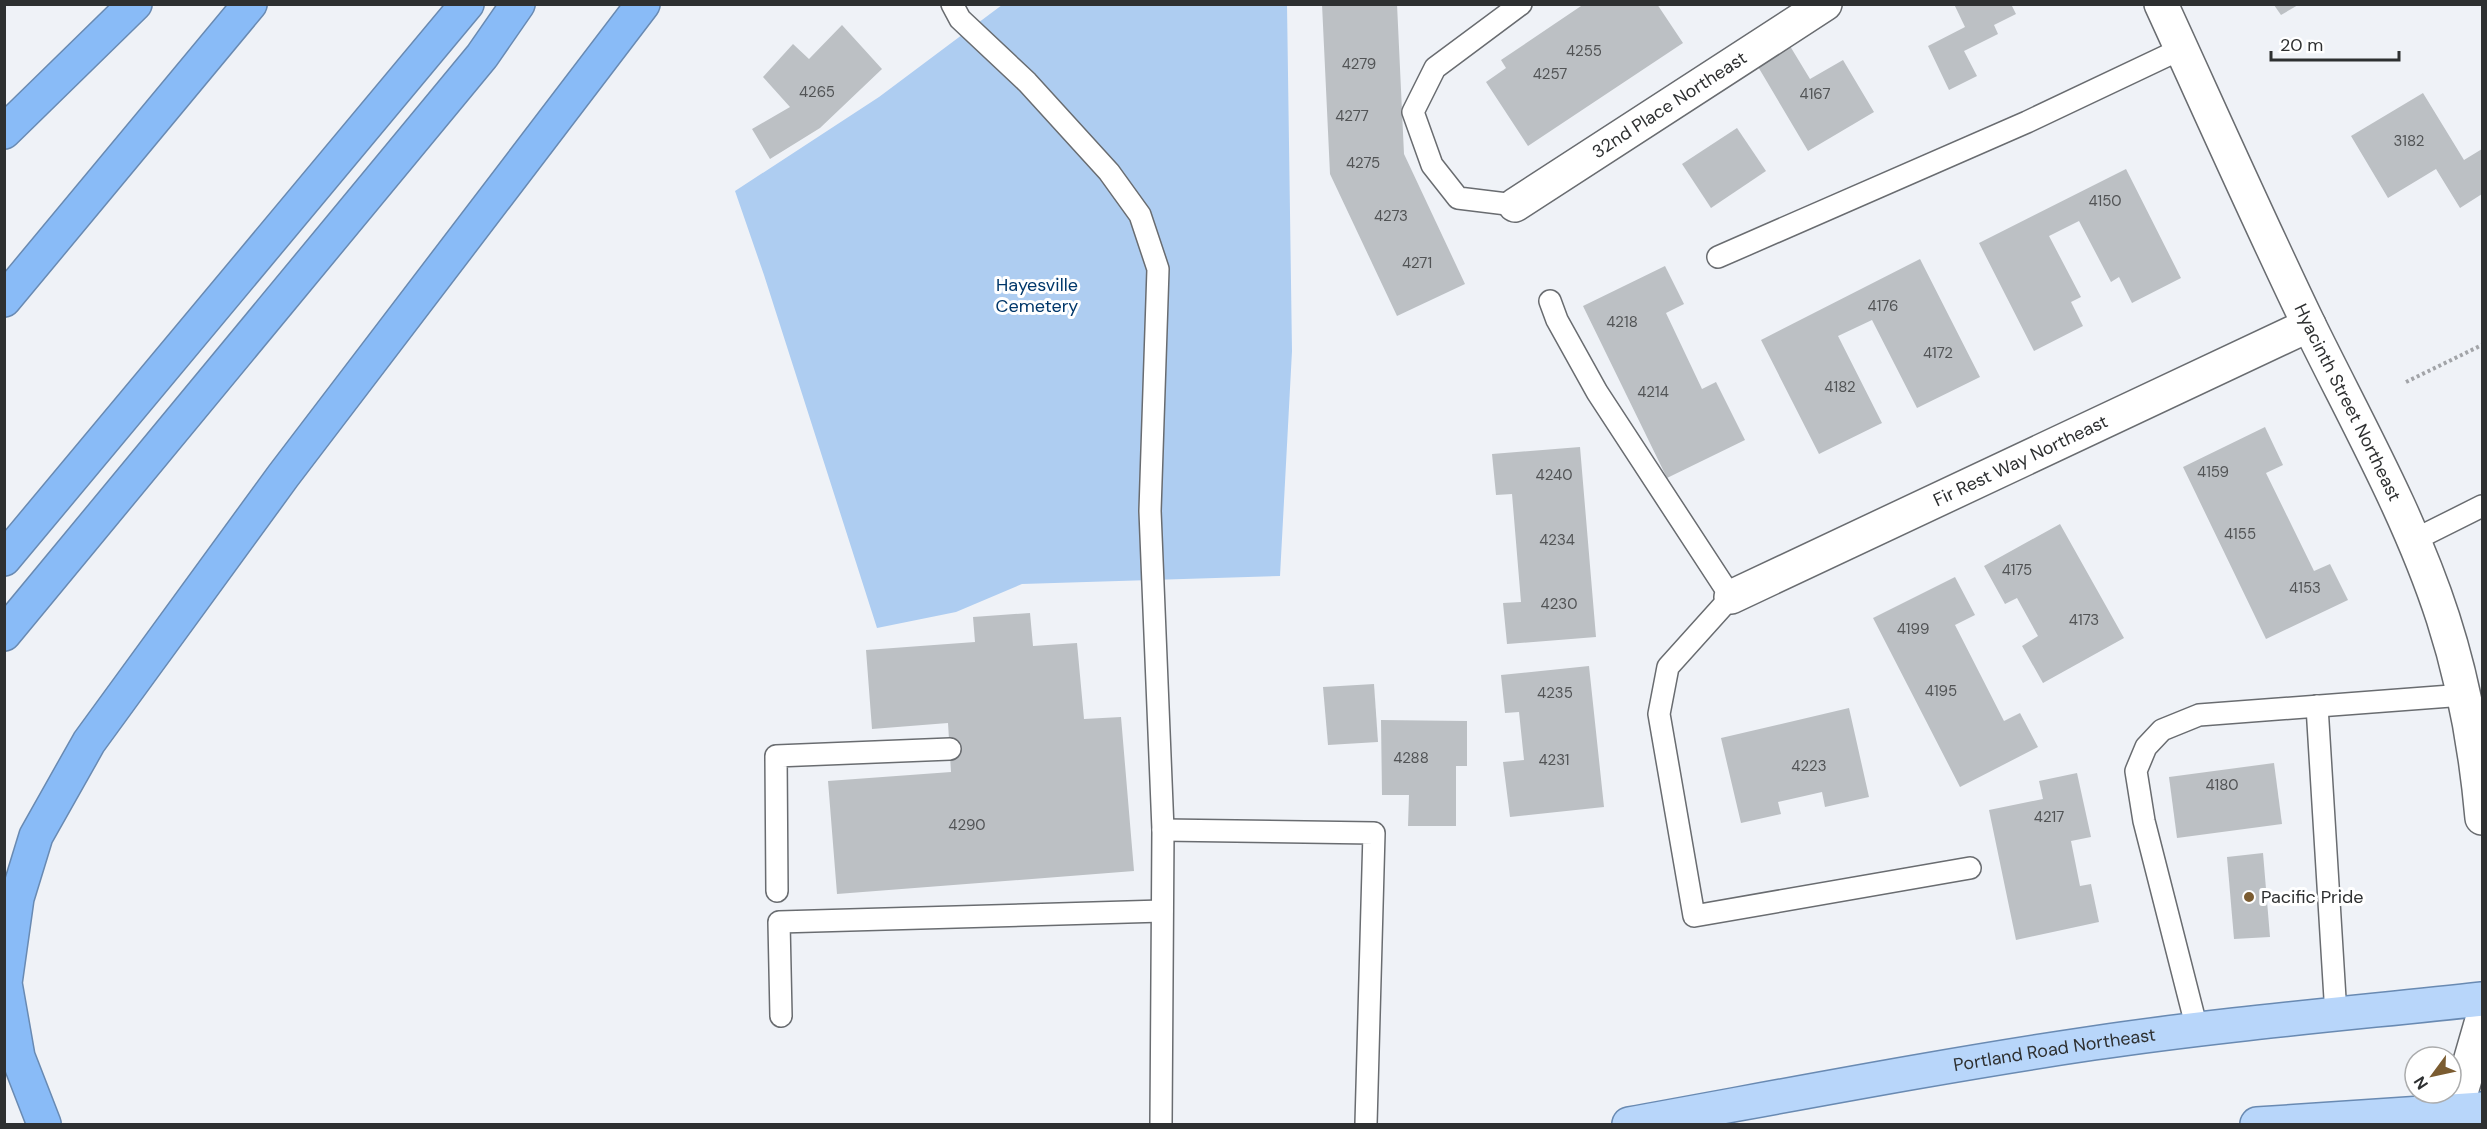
<svg xmlns="http://www.w3.org/2000/svg" width="2487" height="1129" viewBox="0 0 2487 1129" font-family="'DM Sans',sans-serif">
<style>
.green{fill:#aecdf1}
.building{fill:#bcc0c4}
.lines{fill:none;stroke-linecap:round;stroke-linejoin:round}
.lane-casing{stroke:#696c70;stroke-width:24}
.street-casing{stroke:#696c70;stroke-width:36}
.secondary-casing{stroke:#696c70;stroke-width:36}
.primary-casing{stroke:#698ab2;stroke-width:36}
.highway-casing{stroke:#698ab2;stroke-width:36}
.path{stroke:#a2a4a8;stroke-width:4;stroke-dasharray:3 3;stroke-linecap:butt}
.lane{stroke:#fff;stroke-width:21}
.street{stroke:#fff;stroke-width:33}
.secondary{stroke:#fff;stroke-width:33}
.primary{stroke:#b8d6fa;stroke-width:33}
.highway{stroke:#89bbf7;stroke-width:33}
.poi-dot{fill:#7b5c31;stroke:#fff;stroke-width:2}
.labels{text-anchor:middle;stroke-width:6;stroke-linejoin:round;paint-order:stroke}
.number-label{font-size:15px;fill:#525456}
.street-label{font-size:18px;fill:#2e3031;stroke:#fff}
.park-label{font-size:18px;fill:#00376a;stroke:#fff}
.poi-label{font-size:18px;fill:#2e3031;stroke:#fff;text-anchor:start}
</style>
<rect width="100%" height="100%" fill="#eff2f7"/>
<path class="green" d="M1002 5H1287L1292 351 1280 576 1022 584 956 612 877 628 764 275 735 191 879 97Z"/>
<g class="building">
<path d="M1322 4H1397L1404 154 1465 284 1397 316 1330 174Z"/>
<path d="M1584 4H1657L1683 43 1528 146 1486 82 1506 68 1501 60Z"/>
<path d="M1954 4H2011L2016 14 1994 25 1998 34 1964 51 1977 76 1949 90 1928 46 1965 27Z"/>
<path d="M2274 5H2298L2281 15Z"/>
<path d="M842 25 882 69 820 128 770 159 752 129 790 107 763 77 793 44 809 59Z"/>
<path d="M1790 46 1810 79 1843 60 1874 112 1808 151 1757 65Z"/>
<path d="M2423 93 2464 160 2482 149V194L2460 208 2436 169 2388 198 2351 136Z"/>
<path d="M1737 128 1766 171 1711 208 1682 164Z"/>
<path d="M2126 169 2181 278 2132 303 2119 277 2111 282 2079 221 2049 236 2081 297 2071 302 2083 326 2034 351 1979 243Z"/>
<path d="M1920 259 1980 377 1917 408 1872 320 1838 336 1882 423 1819 454 1761 340Z"/>
<path d="M1665 266 1684 304 1666 313 1702 389 1716 382 1745 440 1667 478 1583 306Z"/>
<path d="M2265 427 2283 465 2266 473 2314 571 2330 564 2348 600 2266 639 2183 467Z"/>
<path d="M1580 447 1596 637 1507 644 1503 603 1521 602 1512 494 1496 495 1492 454Z"/>
<path d="M2060 524 2124 638 2043 683 2022 646 2038 636 2017 598 2005 604 1984 566Z"/>
<path d="M1955 577 1975 615 1955 625 2004 721 2020 713 2038 747 1960 787 1873 618Z"/>
<path d="M1030 613 1033 646 1077 643 1084 719 1121 717 1134 871 837 894 828 781 951 772 948 723 872 729 866 650 975 642 973 617Z"/>
<path d="M1589 666 1604 807 1510 817 1503 762 1524 760 1519 712 1505 713 1501 675Z"/>
<path d="M1374 684 1378 742 1328 745 1323 687Z"/>
<path d="M1849 708 1869 797 1825 807 1822 792 1778 802 1781 814 1741 823 1721 738Z"/>
<path d="M1381 720 1467 721V766H1456V826H1408L1409 795H1382Z"/>
<path d="M2274 763 2282 824 2177 838 2169 777Z"/>
<path d="M2077 773 2091 837 2071 841 2080 886 2091 884 2099 922 2016 940 1989 810 2043 799 2039 781Z"/>
<path d="M2263 853 2270 937 2234 939 2227 857Z"/>
</g>
<g class="lines">
<g class="lane-casing">
<g id="lane">
<path d="M952 4 960 19 1027 82 1109 172 1140 215 1158 269 1150 511 1163 830 1161 1124"/>
<path d="M1515 205 1458 198 1432 165 1413 112 1435 68 1521 4"/>
<path d="M1718 257 2027 122 2181 49"/>
<path d="M1550 301 1557 320 1597 392 1731 597 1668 667 1659 714 1694 916 1970 868"/>
<path d="M2412 541 2482 506"/>
<path d="M2317 706 2336 1015"/>
<path d="M1163 830 1374 833 1366 1124"/>
<path d="M777 891 776 756 950 749"/>
<path d="M781 1016 779 922 1162 911"/>
<path d="M2197 1029 2144 821 2136 771 2146 747 2162 730 2199 715 2464 695"/>
</g>
</g>
<g class="street-casing">
<g id="street">
<path id="s1" d="M1515 205 1825 4"/>
<path id="s2" d="M1731 597 2309 325"/>
</g>
</g>
<g class="secondary-casing">
<g id="secondary">
<path id="s3" d="M2161 4C2210 111 2258 219 2309 325 2356 421 2410 516 2443 618 2464 683 2476 750 2482 818"/>
<path d="M2455 1124 2456 1110 2482 1020"/>
</g>
</g>
<g class="primary-casing">
<g id="primary">
<path id="s4" d="M1629 1124C1784 1096 1938 1066 2094 1043 2223 1024 2353 1013 2482 999"/>
<path d="M2257 1124 2482 1109"/>
</g>
</g>
<g class="highway-casing">
<g id="highway">
<path d="M4 132 135 4"/>
<path d="M4 300 250 4"/>
<path d="M4 559 467 4"/>
<path d="M4 634 482 56 518 4"/>
<path d="M44 1124 18 1057 5 983 17 898 36 836 89 742 283 476 643 4"/>
</g>
</g>
<path class="path" d="M2406 382 2482 345"/>
<use href="#lane" class="lane"/>
<use href="#street" class="street"/>
<use href="#secondary" class="secondary"/>
<use href="#primary" class="primary"/>
<use href="#highway" class="highway"/>
</g>
<circle class="poi-dot" cx="2249" cy="897" r="6"/>
<g class="labels">
<g class="number-label">
<text x="1584" y="56">4255</text>
<text x="1359" y="69">4279</text>
<text x="1550" y="79">4257</text>
<text x="817" y="97">4265</text>
<text x="1815" y="99">4167</text>
<text x="1352" y="121">4277</text>
<text x="2409" y="146">3182</text>
<text x="1363" y="168">4275</text>
<text x="2105" y="206">4150</text>
<text x="1391" y="221">4273</text>
<text x="1417" y="268">4271</text>
<text x="1883" y="311">4176</text>
<text x="1622" y="327">4218</text>
<text x="1938" y="358">4172</text>
<text x="1840" y="392">4182</text>
<text x="1653" y="397">4214</text>
<text x="2213" y="477">4159</text>
<text x="1554" y="480">4240</text>
<text x="2240" y="539">4155</text>
<text x="1557" y="545">4234</text>
<text x="2017" y="575">4175</text>
<text x="2305" y="593">4153</text>
<text x="1559" y="609">4230</text>
<text x="2084" y="625">4173</text>
<text x="1913" y="634">4199</text>
<text x="1941" y="696">4195</text>
<text x="1555" y="698">4235</text>
<text x="1411" y="763">4288</text>
<text x="1554" y="765">4231</text>
<text x="1809" y="771">4223</text>
<text x="2222" y="790">4180</text>
<text x="2049" y="822">4217</text>
<text x="967" y="830">4290</text>
</g>
<g class="street-label">
<text dy="6" stroke="none"><textPath href="#s1" startOffset="184">32nd Place Northeast</textPath></text>
<text dy="6" stroke="none"><textPath href="#s3" startOffset="440">Hyacinth Street Northeast</textPath></text>
<text dy="6" stroke="none"><textPath href="#s2" startOffset="320">Fir Rest Way Northeast</textPath></text>
<text dy="6" stroke="none"><textPath href="#s4" startOffset="432">Portland Road Northeast</textPath></text>
</g>
<g class="park-label">
<text x="1037" y="291">Hayesville<tspan x="1037" dy="21">Cemetery</tspan></text>
</g>
<g class="poi-label">
<text x="2261" y="903">Pacific Pride</text>
</g>
</g>
<rect width="2487" height="1129" fill="none" stroke="#2e3031" stroke-width="12"/>
<g transform="translate(2433 1075) rotate(237)"><circle r="28" fill="#ffffff" stroke="#abacad" stroke-width="1.5"/>
<path d="M0-4.5L10 22L0 15L-10 22Z" fill="#7b5c31"/>
<text y="-9" font-size="16" font-weight="bold" text-anchor="middle" fill="#2e3031">N</text>
</g>
<path d="M2271 51v9h128v-9" fill="none" stroke="#2e3031" stroke-width="3"/>
<text x="2280" y="51" font-size="18" fill="#2e3031" stroke="#ffffff" stroke-width="4.5" paint-order="stroke">20 m</text>
</svg>
